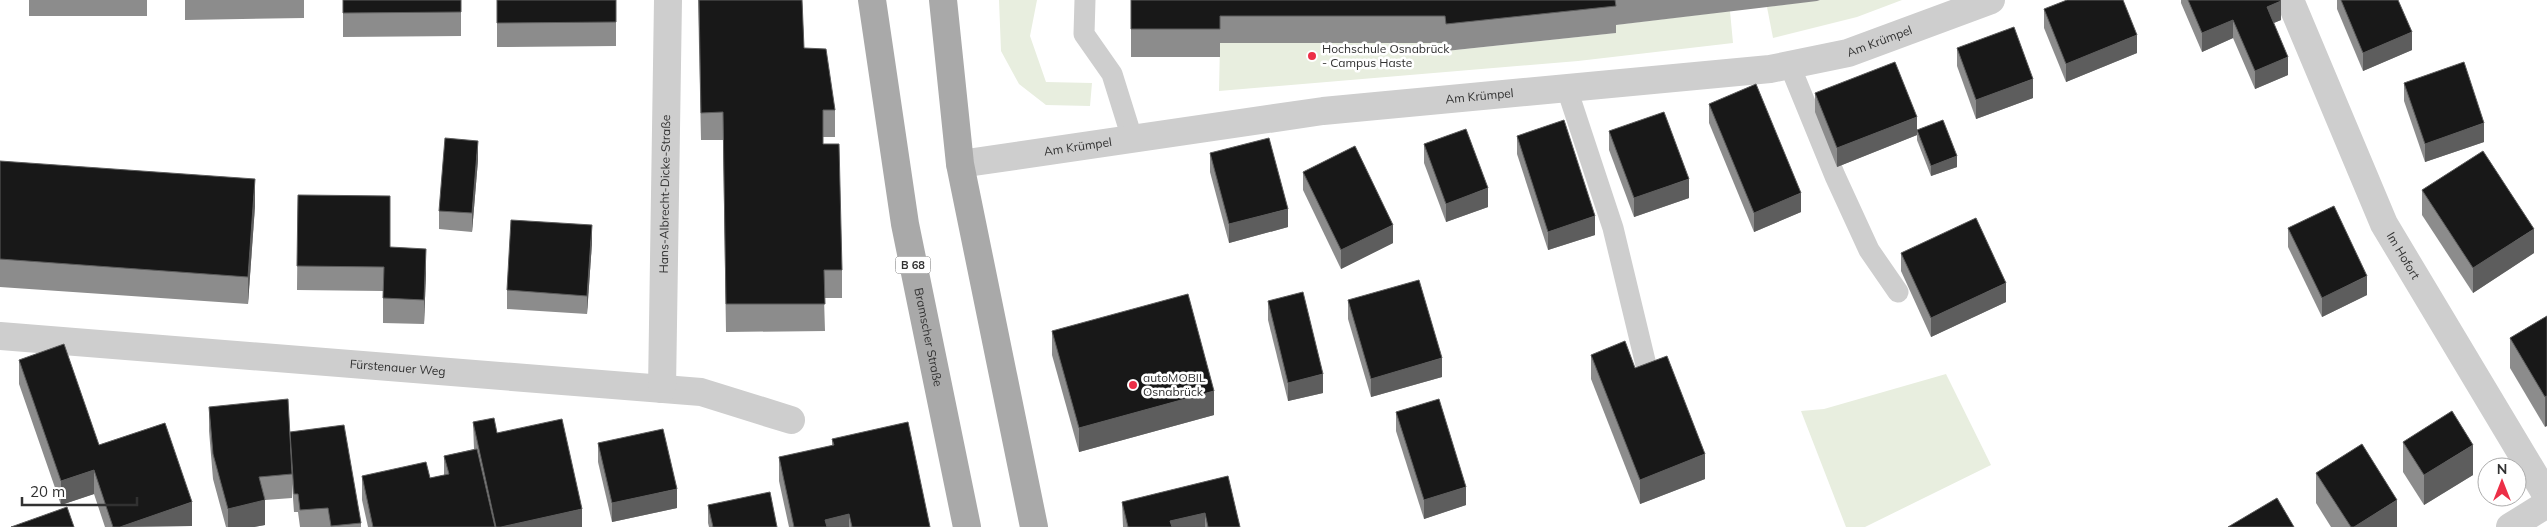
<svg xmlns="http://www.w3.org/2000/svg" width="2547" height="527" viewBox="0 0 2547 527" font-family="Mulish,sans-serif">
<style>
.green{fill:#e8eedf}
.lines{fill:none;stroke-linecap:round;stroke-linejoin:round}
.lane{stroke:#cecece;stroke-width:21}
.street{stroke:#cecece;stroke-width:28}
.primary{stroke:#a9a9a9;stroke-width:28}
.wall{fill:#8c8c8c}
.shaded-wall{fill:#5d5d5d}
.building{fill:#181818;stroke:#5d5d5d}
.poi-dot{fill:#ec2f47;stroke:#fff;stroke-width:2}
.labels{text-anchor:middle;stroke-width:5;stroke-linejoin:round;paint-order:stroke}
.shield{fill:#fff;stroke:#6f6f6f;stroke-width:1}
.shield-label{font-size:11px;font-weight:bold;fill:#313131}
.street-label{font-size:12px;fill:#313131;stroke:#fff}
.poi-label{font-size:12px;fill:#313131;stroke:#fff;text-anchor:start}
</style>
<rect width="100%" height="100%" fill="#fff"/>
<g class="green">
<path d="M999 0H1037L1030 36 1046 82 1092 83 1090 106 1046 105 1019 84 1001 51Z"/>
<path d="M1820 0H1902L1857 17 1773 38 1767 7Z"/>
<path d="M1730 11 1733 43 1578 61 1219 91 1220 43H1445L1446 51 1615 33V25Z"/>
<path d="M1946 374 1991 465 1865 527H1846L1801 411 1824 409Z"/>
</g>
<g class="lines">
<g class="lane">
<path d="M1085 0 1084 34 1112 74 1132 138"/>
<path d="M1790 66 1835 176 1869 250 1898 292"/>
<path d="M1567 89 1613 228 1646 365"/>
</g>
<g class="street">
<path id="s1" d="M2290 0 2384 224 2547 496"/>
<path id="s2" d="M960 164 1323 111 1770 69 1848 53 1991 0"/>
<path id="s3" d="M0 336 701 392 791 420"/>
<path id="s4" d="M662 389 668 0"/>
<path d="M2510 527 2547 504"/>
</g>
<g class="primary">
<path id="s5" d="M872 0 905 224 967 527"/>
<path d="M943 0 960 164 1034 527"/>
</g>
</g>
<g class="wall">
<rect x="29" y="0" width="118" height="16"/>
<path d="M185 0H304V18L185 20Z"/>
<path d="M343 0H461V36L343 37Z"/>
<path d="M497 0H616V46L497 47Z"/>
<path d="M698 0H802L804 48 835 110V137H823V144L842 270V298H824L825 331 726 332 723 140H701Z"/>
<path d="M1131 0H1820L1817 1 1616 25V33L1446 51 1445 43H1220V57H1131Z"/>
<path d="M2181 0H2280L2281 20 2273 23 2288 75 2255 89 2233 38 2202 52 2181 3Z"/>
<path d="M2337 0H2398L2412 50 2363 71 2337 9Z"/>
<path d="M2044 9 2137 53 2066 82 2044 28Z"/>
<path d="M1957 48 2033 98 1976 119 1957 66Z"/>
<path d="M2404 83 2484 142 2425 162 2404 101Z"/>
<path d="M1815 93 1917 135 1837 167 1815 112Z"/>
<path d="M1709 104 1801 212 1754 232 1709 123Z"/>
<path d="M1917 130 1957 167 1931 176 1917 140Z"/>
<path d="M1609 131 1689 198 1634 217 1609 150Z"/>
<path d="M1517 136 1595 235 1548 250 1517 154Z"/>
<path d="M1424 144 1488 207 1446 222 1424 163Z"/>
<path d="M1210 153 1288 227 1229 243 1210 172Z"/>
<path d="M478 160 472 232 439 229V211Z"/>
<path d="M0 161 255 206 248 304 0 287Z"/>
<path d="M1303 172 1393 243 1341 269 1303 190Z"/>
<path d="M2422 190 2534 253 2473 293 2422 215Z"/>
<path d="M298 195 390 247 426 273 424 324 383 323V291L297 290Z"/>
<path d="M2288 228 2367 295 2322 317 2288 247Z"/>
<path d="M592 243 587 314 507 309V290Z"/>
<path d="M1901 253 2006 302 1931 337 1901 271Z"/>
<path d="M1348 300 1442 377 1371 397 1348 319Z"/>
<path d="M1268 301 1323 393 1288 401 1268 320Z"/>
<path d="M2547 316 2545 427 2510 368V338Z"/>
<path d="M1052 331 1214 415 1079 452 1052 355Z"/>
<path d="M1591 355 1635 368 1705 479 1640 504 1591 379Z"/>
<path d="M19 360 99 445 192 526 105 527 94 494 61 505 19 384Z"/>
<path d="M209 407 290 432 361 523V527H300L298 512H294L292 484V498L265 500V525L254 527H226L213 479 209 431Z"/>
<path d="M1396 412 1466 505 1424 519 1396 431Z"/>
<path d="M473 422 497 433 582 527H368L362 500V476L430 478 444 475V456L474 449Z"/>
<path d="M832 439 930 527H789L779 481V457L832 446Z"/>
<path d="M2403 442 2473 475 2424 505 2403 472Z"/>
<path d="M598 443 677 508 612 522 598 462Z"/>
<path d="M2316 473 2397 527H2331L2316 503Z"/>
<path d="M1228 476 1240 527H1123L1122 502Z"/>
<path d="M708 505 777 527H709L708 523Z"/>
</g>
<g class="shaded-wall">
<path d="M2281 1V20L2267 26V7Z"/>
<path d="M2233 20V38L2202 52V33Z"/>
<path d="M2412 32V50L2363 71V53Z"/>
<path d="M2137 35V53L2066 82V64Z"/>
<path d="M2288 57V75L2255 89V71Z"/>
<path d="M2033 79V98L1976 119V100Z"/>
<path d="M1917 117V135L1837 167V148Z"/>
<path d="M2484 123V142L2425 162V144Z"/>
<path d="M478 141V160L472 232V213Z"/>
<path d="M1957 156V167L1931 176V166Z"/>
<path d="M255 179V206L248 304V277Z"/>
<path d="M1689 179V198L1634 217V198Z"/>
<path d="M1488 188V207L1446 222V204Z"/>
<path d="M1801 193V212L1754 232V213Z"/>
<path d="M1288 209V227L1229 243V224Z"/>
<path d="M1595 216V235L1548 250V232Z"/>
<path d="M592 225V243L587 314V296Z"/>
<path d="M1393 225V243L1341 269V250Z"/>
<path d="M2534 229V253L2473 293V268Z"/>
<path d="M426 249V273L424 324V300Z"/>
<path d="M2367 276V295L2322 317V298Z"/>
<path d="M2006 283V302L1931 337V318Z"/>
<path d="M1442 358V377L1371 397V379Z"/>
<path d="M1323 374V393L1288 401V383Z"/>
<path d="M1214 391V415L1079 452V428Z"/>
<path d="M2547 396V426L2545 427V397Z"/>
<path d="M2473 445V475L2424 505V475Z"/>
<path d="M1705 454V479L1640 504V480Z"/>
<path d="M94 470V494L61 505V481Z"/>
<path d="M1466 487V505L1424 519V500Z"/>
<path d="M677 489V508L612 522V503Z"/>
<path d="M265 500V525L254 527H228V509Z"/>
<path d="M2397 500V527H2354Z"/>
<path d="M192 502V526L120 527Z"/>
<path d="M582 509V527H501Z"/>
<path d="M1205 513V527H1170V521Z"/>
<path d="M849 514V527H825V520Z"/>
</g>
<g class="building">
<path d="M343 0H461V12L343 13Z"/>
<path d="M497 0H616V22L497 23Z"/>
<path d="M699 0H802L804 48 826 49 835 110H823V144H839L842 270H824L825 304H726L723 112 701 113Z"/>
<path d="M1131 0H1615L1616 6 1446 24 1445 16H1220V29H1131Z"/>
<path d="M2067 0H2123L2137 35 2066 64 2044 9Z"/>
<path d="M2188 0H2280L2281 1 2267 7 2288 57 2255 71 2233 20 2202 33Z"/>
<path d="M2341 0H2398L2412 32 2363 53Z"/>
<path d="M2014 27 2033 79 1976 100 1957 48Z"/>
<path d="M1895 62 1917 117 1837 148 1815 93Z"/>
<path d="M2464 62 2484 123 2425 144 2404 83Z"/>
<path d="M1756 84 1801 193 1754 213 1709 104Z"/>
<path d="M1664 112 1689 179 1634 198 1609 131Z"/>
<path d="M1564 120 1595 216 1548 232 1517 136Z"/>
<path d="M1943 120 1957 156 1931 166 1917 130Z"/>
<path d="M1466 129 1488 188 1446 204 1424 144Z"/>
<path d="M445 138 478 141 472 213 439 211Z"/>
<path d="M1269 138 1288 209 1229 224 1210 153Z"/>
<path d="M1355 146 1393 225 1341 250 1303 172Z"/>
<path d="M2483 151 2534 229 2473 268 2422 190Z"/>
<path d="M0 161 255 179 248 277 0 259Z"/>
<path d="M298 195 390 196V247L426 249 424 300 383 298 384 267 297 266Z"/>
<path d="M2334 206 2367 276 2322 298 2288 228Z"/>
<path d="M1976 218 2006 283 1931 318 1901 253Z"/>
<path d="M511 220 592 225 587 296 507 290Z"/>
<path d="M1419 280 1442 358 1371 379 1348 300Z"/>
<path d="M1303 292 1323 374 1288 383 1268 301Z"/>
<path d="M1188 294 1214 391 1079 428 1052 331Z"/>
<path d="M2547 316V396L2545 397 2510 338Z"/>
<path d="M1625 341 1635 368 1667 356 1705 454 1640 480 1591 355Z"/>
<path d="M64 344 99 445 165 423 192 502 120 527H113L94 470 61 481 19 360Z"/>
<path d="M288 399 292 474 259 477 265 500 228 509 213 454 209 407Z"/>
<path d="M1439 399 1466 487 1424 500 1396 412Z"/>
<path d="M2452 411 2473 445 2424 475 2403 442Z"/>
<path d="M494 418 497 433 562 419 582 509 501 527H496L473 422Z"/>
<path d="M908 422 930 527H852L849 514 825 520 827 527H794L779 457 834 445 832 439Z"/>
<path d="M344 425 361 523 331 526 328 508 300 510 298 494H294L290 432Z"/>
<path d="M663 429 677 489 612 503 598 443Z"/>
<path d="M2362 444 2397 500 2354 527H2351L2316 473Z"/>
<path d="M477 449 495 527H373L362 476 426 462 430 478 449 474 444 456Z"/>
<path d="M1228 476 1240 527H1208L1205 513 1170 521 1172 527H1128L1122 502Z"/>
<path d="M770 492 777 527H713L708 505Z"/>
<path d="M2277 498 2294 527H2228Z"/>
<path d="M67 507 74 527H11Z"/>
</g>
<g class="poi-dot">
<circle cx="1312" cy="56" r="5"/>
<circle cx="1133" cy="385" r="5"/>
</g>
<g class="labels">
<rect class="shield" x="895.5" y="256.5" width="35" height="17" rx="4"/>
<g class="shield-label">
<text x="913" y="269">B 68</text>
</g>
<g class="street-label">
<text dy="4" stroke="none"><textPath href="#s2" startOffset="929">Am Krümpel</textPath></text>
<text dy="4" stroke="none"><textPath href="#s2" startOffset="524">Am Krümpel</textPath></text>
<text dy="4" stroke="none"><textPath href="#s2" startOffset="119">Am Krümpel</textPath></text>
<text dy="4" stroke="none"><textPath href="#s4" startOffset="195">Hans-Albrecht-Dicke-Straße</textPath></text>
<text dy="4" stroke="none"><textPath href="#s1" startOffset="280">Im Hofort</textPath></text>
<text dy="4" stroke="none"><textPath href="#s5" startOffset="342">Bramscher Straße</textPath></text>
<text dy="4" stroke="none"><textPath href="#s3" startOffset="399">Fürstenauer Weg</textPath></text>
</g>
<g class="poi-label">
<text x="1322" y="53">Hochschule Osnabrück<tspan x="1322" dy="14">- Campus Haste</tspan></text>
<text x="1143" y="382">autoMOBIL<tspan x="1143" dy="14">Osnabrück</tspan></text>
</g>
</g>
<g transform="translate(2502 482)"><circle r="24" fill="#ffffff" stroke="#adadad"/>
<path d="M0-4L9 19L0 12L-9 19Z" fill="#ec2f47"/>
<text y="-8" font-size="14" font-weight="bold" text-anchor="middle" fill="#313131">N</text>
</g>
<path d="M22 497v8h115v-8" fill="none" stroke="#313131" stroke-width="2.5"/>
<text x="30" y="497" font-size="15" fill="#313131" stroke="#ffffff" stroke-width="4" paint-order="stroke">20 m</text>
</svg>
